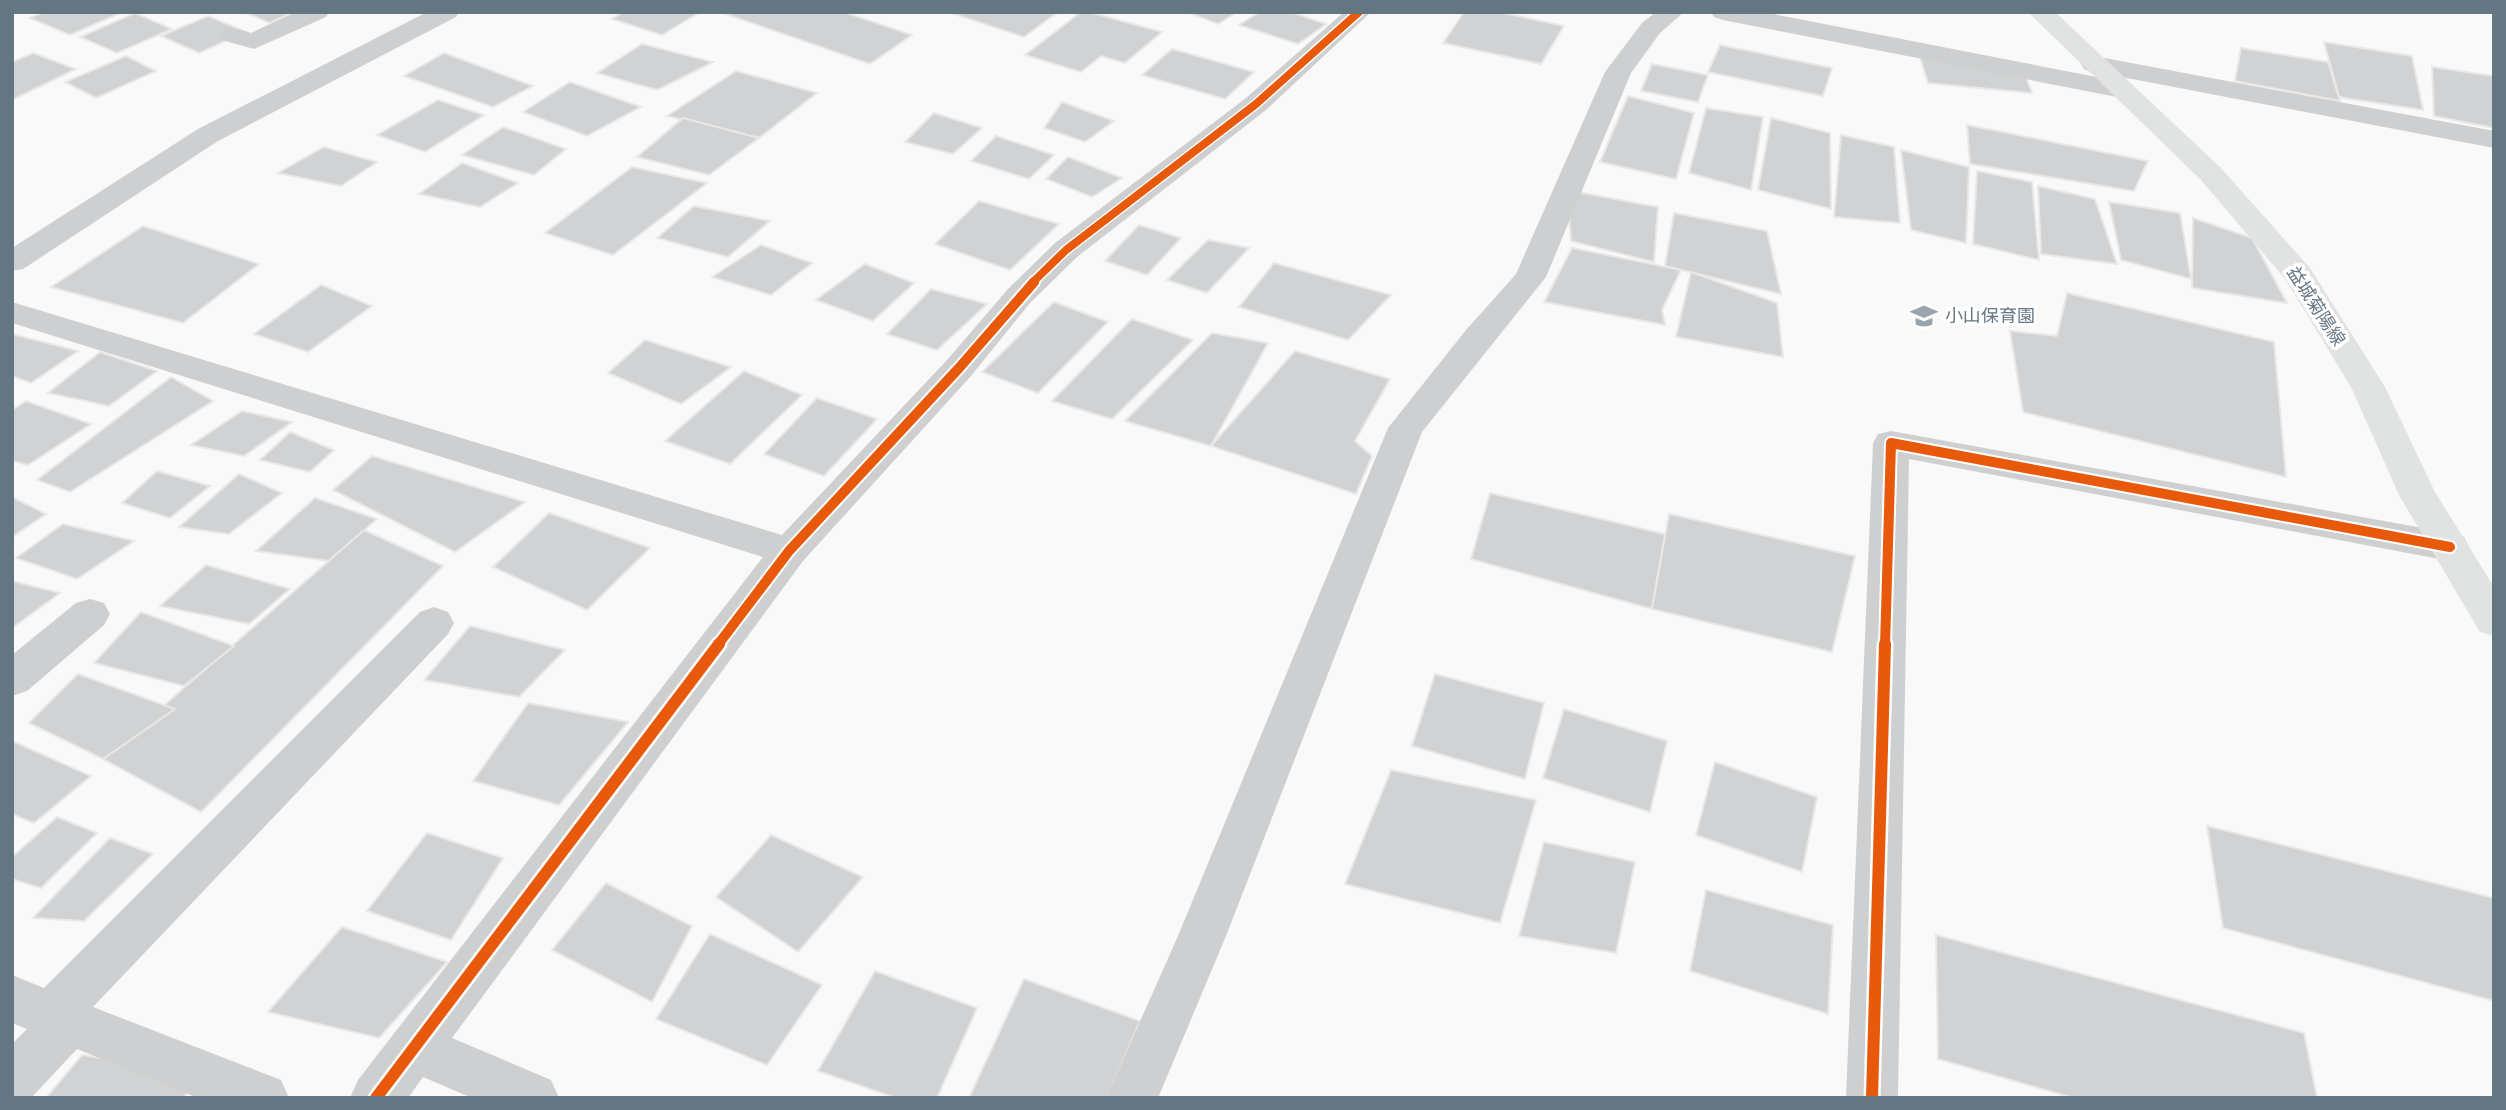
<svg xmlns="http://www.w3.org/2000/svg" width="2506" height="1110" viewBox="0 0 2506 1110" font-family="'PT Sans Narrow','Noto Sans JP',sans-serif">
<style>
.building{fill:#d0d2d3;stroke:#e8e8e8;stroke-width:2}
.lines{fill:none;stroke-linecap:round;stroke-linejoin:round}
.street{fill:#cecfd0;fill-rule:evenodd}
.secondary{fill:#e1e2e2;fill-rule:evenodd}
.cycleway-far2-casing{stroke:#fff;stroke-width:11}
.cycleway-far1-casing{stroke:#fff;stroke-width:14}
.cycleway-casing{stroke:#fff;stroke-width:17}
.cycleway-far2{stroke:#e8590c;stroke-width:8}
.cycleway-far1{stroke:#e8590c;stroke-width:10}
.cycleway{stroke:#e8590c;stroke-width:12}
.labels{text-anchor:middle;stroke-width:7;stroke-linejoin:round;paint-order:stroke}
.street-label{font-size:18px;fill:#657683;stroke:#fff}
.poi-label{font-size:18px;fill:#657683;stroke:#fff;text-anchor:start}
</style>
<rect width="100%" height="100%" fill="#f9f9f9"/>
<g class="building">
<path d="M44 12H123L70 35 30 18Z"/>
<path d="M244 12H293L270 23Z"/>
<path d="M623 12H700L662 35 612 19Z"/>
<path d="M720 12H844L912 35 870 64Z"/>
<path d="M958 12H1058L1024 37 954 14Z"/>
<path d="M1081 12H1089L1162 32 1125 63 1101 56 1081 72 1025 55Z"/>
<path d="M1187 12H1237L1218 24Z"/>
<path d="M1260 12H1291L1326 24 1298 44 1239 25Z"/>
<path d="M1464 12H1499L1564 26 1541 64 1443 43Z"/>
<path d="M135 13 172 29 117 53 80 37Z"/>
<path d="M208 16 246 32 199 53 161 36Z"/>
<path d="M2324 42 2412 56 2423 110 2339 97Z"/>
<path d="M642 44 713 62 657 90 597 73Z"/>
<path d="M1720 45 1832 68 1823 96 1708 72Z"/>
<path d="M2241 48 2328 62 2340 101 2235 81Z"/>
<path d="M1172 49 1254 72 1225 99 1142 75Z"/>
<path d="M33 53 76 69 12 100V62Z"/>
<path d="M444 53 533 86 493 107 404 76Z"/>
<path d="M126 56 156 71 96 98 65 82Z"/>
<path d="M1920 57 2022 66 2032 93 1928 83Z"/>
<path d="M1652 64 1708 75 1698 102 1641 91Z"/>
<path d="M2432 67 2494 76V128L2434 116Z"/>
<path d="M736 71 817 93 759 138 667 116Z"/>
<path d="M570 82 641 107 587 136 523 112Z"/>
<path d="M1628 96 1694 113 1676 179 1600 162Z"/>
<path d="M438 100 484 115 425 152 377 135Z"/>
<path d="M1062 102 1114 121 1085 142 1044 128Z"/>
<path d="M1706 108 1763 117 1751 190 1689 173Z"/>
<path d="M934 113 982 128 953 154 905 142Z"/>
<path d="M683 118 759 138 709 175 637 157Z"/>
<path d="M1771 118 1830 133 1831 209 1758 190Z"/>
<path d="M1967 125 2148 161 2134 191 1970 164Z"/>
<path d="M503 127 566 149 534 175 462 155Z"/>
<path d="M1841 135 1894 147 1900 223 1834 217Z"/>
<path d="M996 136 1054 155 1029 179 971 161Z"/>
<path d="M324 147 377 162 341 186 278 173Z"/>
<path d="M1901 150 1969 167 1966 243 1911 230Z"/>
<path d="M1068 157 1122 178 1092 197 1046 179Z"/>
<path d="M462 163 518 183 480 207 419 194Z"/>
<path d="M632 167 707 183 613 255 545 233Z"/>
<path d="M1977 171 2032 182 2039 260 1973 244Z"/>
<path d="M2038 186 2095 199 2117 264 2041 254Z"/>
<path d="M1567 190 1658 207 1654 262 1571 241Z"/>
<path d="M979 201 1059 224 1010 270 935 244Z"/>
<path d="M2109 202 2180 213 2191 279 2121 260Z"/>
<path d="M694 206 770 221 728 257 657 238Z"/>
<path d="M1674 213 1767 231 1781 294 1665 266Z"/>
<path d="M2193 218 2252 238 2287 303 2192 288Z"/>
<path d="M1139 225 1181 238 1147 275 1105 261Z"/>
<path d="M143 226 259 264 183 323 51 287Z"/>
<path d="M1208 240 1249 248 1207 293 1167 280Z"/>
<path d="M761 245 812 263 771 295 712 277Z"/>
<path d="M1572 248 1681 270 1662 310 1665 325 1544 302Z"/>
<path d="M1274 263 1391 295 1348 340 1239 307Z"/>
<path d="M865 264 914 283 873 321 816 300Z"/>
<path d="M1691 272 1777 303 1783 357 1676 337Z"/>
<path d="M321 285 372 306 308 352 254 334Z"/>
<path d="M931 289 987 304 937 350 887 334Z"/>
<path d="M2067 293 2274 342 2286 477 2023 412 2010 331 2057 336Z"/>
<path d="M1054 302 1108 322 1038 393 982 372Z"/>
<path d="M1132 319 1193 340 1112 419 1052 401Z"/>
<path d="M1212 333 1268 343 1211 446 1125 421Z"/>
<path d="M12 334 78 351 31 383 12 376Z"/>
<path d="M645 340 731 367 681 404 608 373Z"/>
<path d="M1295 351 1390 379 1355 441 1372 456 1356 494 1211 446Z"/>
<path d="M100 352 157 371 109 406 48 393Z"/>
<path d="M744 371 802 395 730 464 665 441Z"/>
<path d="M171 377 213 401 70 492 37 480Z"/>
<path d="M817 398 877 419 824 476 764 454Z"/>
<path d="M26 401 91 424 28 465 12 461V410Z"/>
<path d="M242 411 292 422 244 456 191 445Z"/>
<path d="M290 432 334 450 310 472 260 460Z"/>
<path d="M372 456 525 502 455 552 333 490Z"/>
<path d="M157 471 210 486 170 518 122 503Z"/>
<path d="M239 474 282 493 229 534 179 527Z"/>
<path d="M1490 493 1665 534 1652 609 1471 559Z"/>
<path d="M12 497 46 514 12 537Z"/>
<path d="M315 498 377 519 329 561 256 551Z"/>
<path d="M549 513 650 548 587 610 493 567Z"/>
<path d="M1669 514 1855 556 1832 652 1652 609Z"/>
<path d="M63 524 134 541 77 579 16 558Z"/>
<path d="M364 530 443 566 201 812 103 759Z"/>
<path d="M206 565 290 589 249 624 160 606Z"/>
<path d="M12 581 60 593 12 628Z"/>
<path d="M141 612 234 646 184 686 94 663Z"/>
<path d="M470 626 565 650 519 697 424 680Z"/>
<path d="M78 674 175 709 103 759 29 723Z"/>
<path d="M1435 674 1544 703 1525 779 1412 746Z"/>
<path d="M528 703 628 722 559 805 473 781Z"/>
<path d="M1564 709 1667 741 1650 812 1543 778Z"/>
<path d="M12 741 91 776 34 823 12 814Z"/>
<path d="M1715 762 1817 797 1802 872 1696 835Z"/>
<path d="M1391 770 1536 800 1500 923 1345 884Z"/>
<path d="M57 817 97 833 41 888 12 879V857Z"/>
<path d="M2207 826 2494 898V1001L2223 928Z"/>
<path d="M427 833 503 858 451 940 367 911Z"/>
<path d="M771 835 863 877 798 952 716 897Z"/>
<path d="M110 838 153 854 84 921 33 918Z"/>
<path d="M1544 842 1635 862 1616 953 1519 936Z"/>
<path d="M606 883 692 926 652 1002 552 950Z"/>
<path d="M1706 890 1833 925 1828 1014 1690 971Z"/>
<path d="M342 927 447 962 379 1038 268 1012Z"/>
<path d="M710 934 822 985 767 1065 656 1019Z"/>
<path d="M1936 935 2304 1033 2317 1098H2074L1938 1059Z"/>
<path d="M875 971 977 1008 937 1098H896L818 1071Z"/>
<path d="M1024 979 1140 1021 1107 1098H969Z"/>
<path d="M82 1055 204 1074 183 1098H46Z"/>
</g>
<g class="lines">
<g class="street">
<path d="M296 12H329L326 17 254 49 222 40 218 35 222 30 231 27 251 33Z"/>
<path d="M427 12H459L456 17 218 141 23 269 12 271V248L198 129Z"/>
<path d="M1344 12H1371L1266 110 1077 257 1030 303 971 376 803 561 452 1038 551 1080 559 1098H472L423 1077 408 1098H350L358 1080 763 557 12 323V302L782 535 947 360 1008 289 1055 243 1246 98Z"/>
<path d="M1656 12H1684L1660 33 1631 73 1546 277 1422 432 1226 936 1158 1098H1106L1178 936 1388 428 1466 330 1516 274 1605 72 1642 23Z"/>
<path d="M1711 12H1763L2122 82 2132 84 2135 90 2132 96 2122 98 1723 20 1714 17Z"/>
<path d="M2094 56 2494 131V148L2085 70 2081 64 2085 58Z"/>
<path d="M1891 431 2450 533 2464 537 2469 547 2464 557 2450 561 1909 459 1898 1098H1846L1873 443 1878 434Z"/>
<path d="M90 599 104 603 110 614 104 625 27 691 12 696V655L76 603Z"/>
<path d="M434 607 448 612 454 623 448 634 93 1007 281 1080 289 1098H198L77 1049 31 1098H12V1044L27 1029 12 1023V975L44 988 420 612Z"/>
</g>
<path class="secondary" d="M2028 12H2055L2221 168 2310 268 2385 387 2435 492 2494 587V636L2480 632 2399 495 2351 387 2286 280 2201 180Z"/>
<g class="cycleway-far2-casing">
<path id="cycleway-far2" d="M1032 283 1066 250 1256 104 1359 12"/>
</g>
<g class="cycleway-far1-casing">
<g id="cycleway-far1">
<path d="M717 646 789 551 959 368 1034 282"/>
<path d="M1885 646 1891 443 2450 547"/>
</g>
</g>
<g class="cycleway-casing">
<g id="cycleway">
<path d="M376 1098 719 644"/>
<path d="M1872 1098 1885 644"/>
</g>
</g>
<use href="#cycleway-far2" class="cycleway-far2"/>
<use href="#cycleway-far1" class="cycleway-far1"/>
<use href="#cycleway" class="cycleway"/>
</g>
<defs>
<g id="school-bare" transform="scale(2.1)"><path d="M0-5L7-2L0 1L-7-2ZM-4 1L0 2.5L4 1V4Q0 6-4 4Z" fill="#99a4ac" stroke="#fff" stroke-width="2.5" paint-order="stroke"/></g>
</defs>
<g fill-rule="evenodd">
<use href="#school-bare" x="1924" y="316"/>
</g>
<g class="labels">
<g class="street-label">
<text transform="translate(2316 306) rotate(57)" y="6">益城菊陽線</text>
</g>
<g class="poi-label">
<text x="1945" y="322">小山保育園</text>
</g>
</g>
<rect width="2506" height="1110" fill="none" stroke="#657683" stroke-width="28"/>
</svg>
